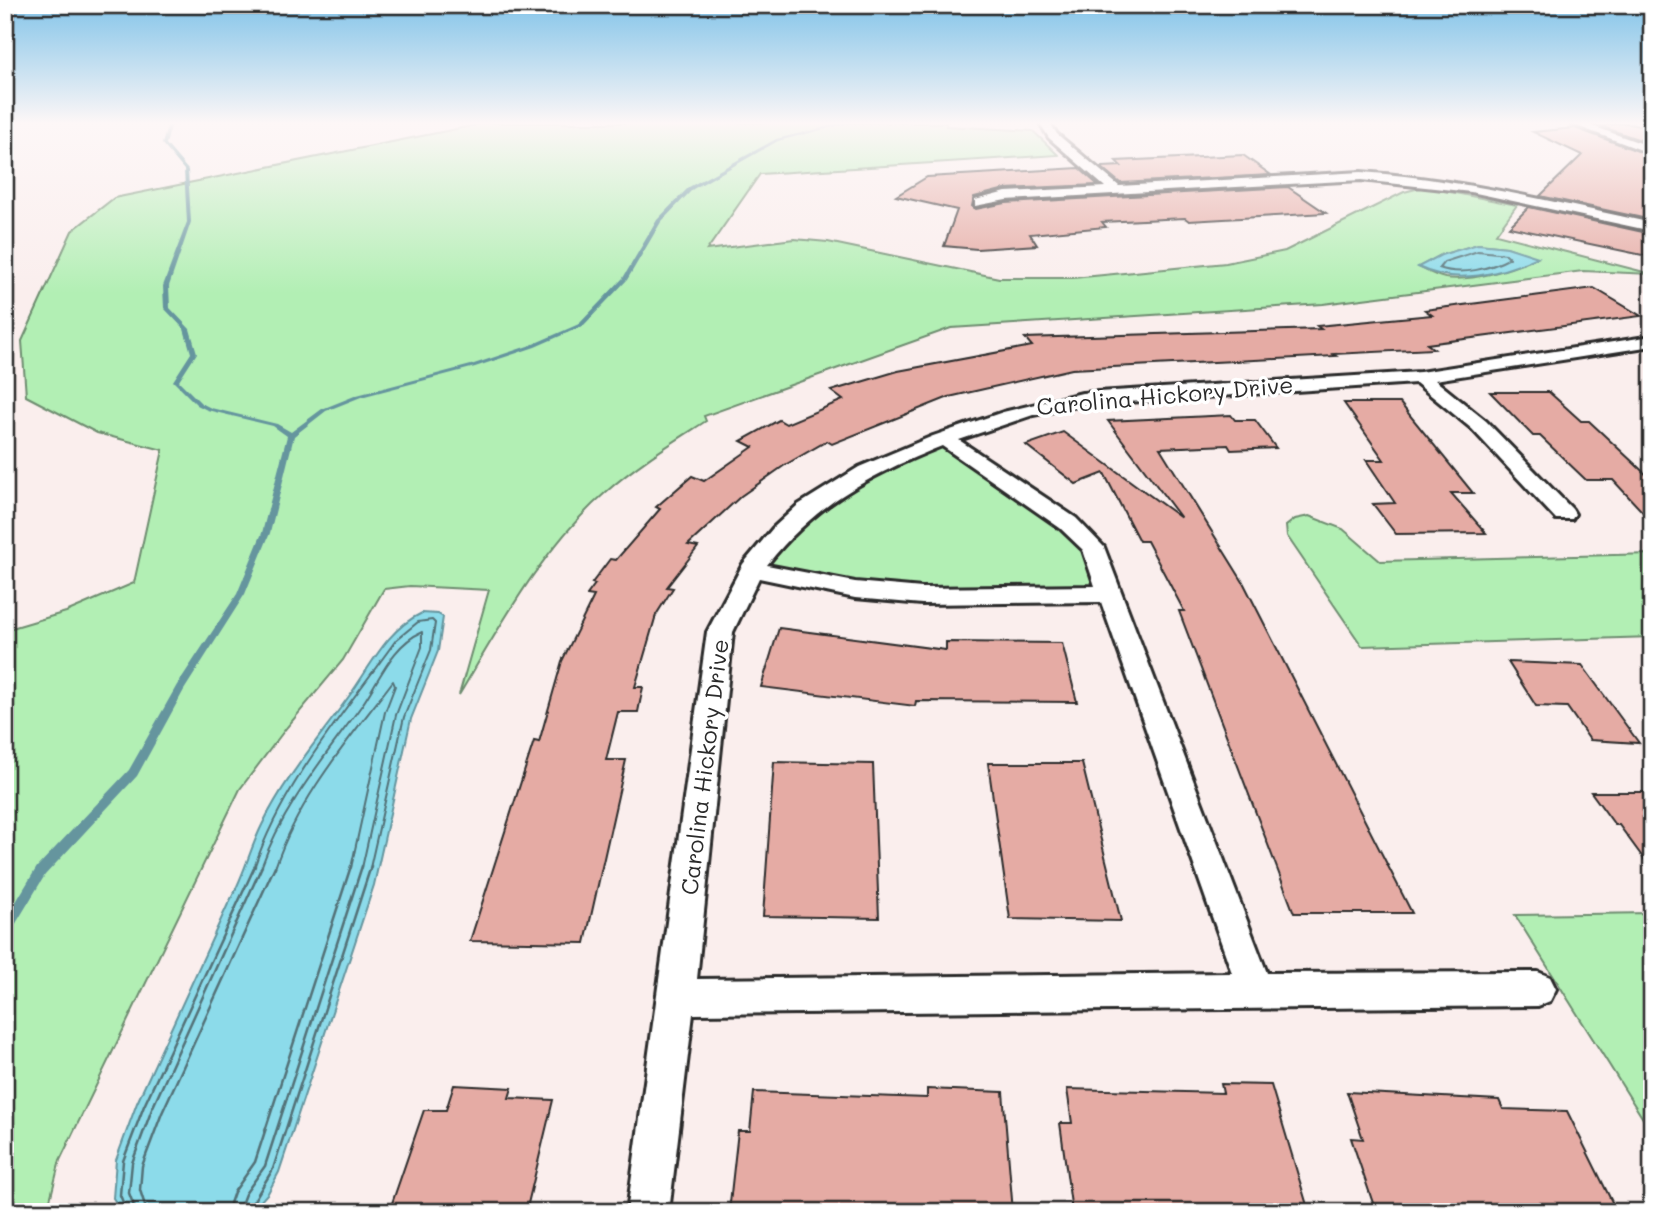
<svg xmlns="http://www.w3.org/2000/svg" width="1657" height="1217" viewBox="0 0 1657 1217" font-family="Mali,sans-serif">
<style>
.green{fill:#b2efb4;stroke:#6e8d70;stroke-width:2;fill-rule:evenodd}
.water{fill:#8cdbea;stroke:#65959e;stroke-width:2}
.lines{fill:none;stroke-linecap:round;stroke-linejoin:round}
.shore-far1{stroke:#527177;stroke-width:2}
.shore{stroke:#527177;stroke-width:2.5}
.stream{fill:#65959e;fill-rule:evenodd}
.building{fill:#e5aba4;stroke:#2b2b2b;stroke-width:2}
.minor-casing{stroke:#2b2b2b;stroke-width:6}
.minor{fill:#fff;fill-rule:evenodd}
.labels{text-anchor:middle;stroke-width:7;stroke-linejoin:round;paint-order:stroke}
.street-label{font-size:23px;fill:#2b2b2b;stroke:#fff}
</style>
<rect width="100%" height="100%" fill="#faeeed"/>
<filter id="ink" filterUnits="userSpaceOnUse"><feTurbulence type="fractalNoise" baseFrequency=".0143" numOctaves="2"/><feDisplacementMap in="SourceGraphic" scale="14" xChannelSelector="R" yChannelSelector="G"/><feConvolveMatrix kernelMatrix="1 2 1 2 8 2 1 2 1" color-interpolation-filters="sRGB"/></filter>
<g filter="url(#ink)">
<g class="green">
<path d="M486 123H946V126L1033 131 1058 155 760 174 707 250 794 239 828 242 999 278H1073L1226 263 1285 251 1404 192 1424 187 1517 205 1496 234 1652 274 1583 271 1323 304 951 328 704 416 706 421C672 443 636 465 606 492 542 548 502 623 459 695L489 590 410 586 384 589 343 660 287 727 240 789 60 1160 47 1212H5V630L66 612 134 583 163 450 97 433 26 396 22 341 72 231 114 198ZM1478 244 1507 247 1537 258C1511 269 1474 282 1445 278 1436 276 1427 271 1419 267L1441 255Z"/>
<path d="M944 439 1068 523 1111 594 922 596 751 569 795 518Z"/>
<path d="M1309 516 1343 529 1380 561 1652 554V637L1362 646 1287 536 1286 526 1295 519Z"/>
<path d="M1652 913V1133L1515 915Z"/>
</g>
<g class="water">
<path d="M1478 244 1507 247 1538 257C1500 274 1457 286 1418 267L1441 255Z"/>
<path d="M422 613 438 614 443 617 438 651 411 719 374 885 279 1172 268 1193 251 1212H122L113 1198 116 1160 137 1103 228 904C243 879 249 851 262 825 286 776 321 736 352 692 373 662 388 629 422 613Z"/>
</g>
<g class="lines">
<g class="shore-far1">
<path d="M1478 251 1506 254 1510 258C1490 269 1461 276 1439 268L1444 262Z"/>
<path d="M254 868C283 783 344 713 396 640L418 622 432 620 435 623 431 650 404 717 370 868"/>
<path d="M261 868C283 806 324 758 362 705 380 679 392 645 422 632V647L396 715 362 868"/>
<path d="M275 868C299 797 348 741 393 681L395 686 385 712 351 868"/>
</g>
<g class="shore">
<path d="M127 1212 120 1195 123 1161 144 1106 255 866"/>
<path d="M136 1212 129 1193 132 1163 152 1109 262 866"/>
<path d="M147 1212 140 1190 142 1166 162 1113 275 866"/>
<path d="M227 1212 234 1192 255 1162 351 866"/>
<path d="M238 1212 245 1194 265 1166 362 866"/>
<path d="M247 1212 273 1169 371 866"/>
</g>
<path class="stream" d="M168 123H172L166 144 188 170 191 222 169 286 170 308 190 329 197 353 179 381 201 403 211 408 277 424 291 432 322 409 357 395 471 365 531 345 579 324 623 278 657 220 689 187 776 139 843 123H849L778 141 693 189 661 222 627 280 583 326 535 347 475 367 361 397 326 411 294 436 270 533 245 594 184 690 137 776 45 875 9 935 5 937V920L37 867 129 770 177 685 237 594 262 533 287 436 273 426 207 410 197 405 173 381 191 353 184 329 164 308 163 286 187 222 184 170 162 144Z"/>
</g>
<g class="building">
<path d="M1626 123 1652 129V144L1600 126Z"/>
<path d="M1575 128 1652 156V220L1540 196 1582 155 1533 132Z"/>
<path d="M1243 155 1271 175 1120 183 1101 167 1121 166 1116 161Z"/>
<path d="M1079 168 1098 185 1005 189 974 197 972 206 976 209 1006 203 1288 187 1326 213 1189 221 1185 218 1102 222 1106 227 1030 234 1037 245 977 249 944 246 957 210 896 196 927 177Z"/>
<path d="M1529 207 1652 234V257L1509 227Z"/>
<path d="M1594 288 1641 316 1427 344 1434 349 1333 354 1336 356 1072 369 949 397 832 444 827 441 785 465 741 496 688 545 698 547 667 587 673 588 656 615 635 687H643L638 712H618L606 760H626L585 943 470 941 534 741 539 742 562 661 594 596 587 595 595 584 592 583 610 559 616 560 660 509 656 507 692 476 704 481 753 447 741 441 779 420 786 424 843 400 831 391 898 371 1032 346 1025 338 1321 329 1317 326 1432 315 1425 310Z"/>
<path d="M1490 392H1549L1581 421H1589L1652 480V522L1613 480H1586L1540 436H1533Z"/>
<path d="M1344 403H1400L1473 493H1451L1486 533 1396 534 1373 504 1395 503 1366 460H1384Z"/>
<path d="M1231 415 1235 420H1255L1276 448 1231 450 1228 445 1160 448 1243 582 1412 913H1294L1179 611H1184L1147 541H1139L1104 473 1076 484 1026 445 1063 432 1181 518 1108 421Z"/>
<path d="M779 628 946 650V642L1062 643 1077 702 916 701 915 706 761 687Z"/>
<path d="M1508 662 1582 665 1639 743 1590 740 1567 707 1536 706Z"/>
<path d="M774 762 873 764 879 918 763 916Z"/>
<path d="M988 763H1082L1121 921 1010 919Z"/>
<path d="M1591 792H1652V870L1619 825H1615Z"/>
<path d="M1221 1084 1271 1085 1309 1212H1072L1060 1123H1072L1067 1089 1223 1093Z"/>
<path d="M454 1085 512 1088 509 1098 553 1100 526 1212H389L424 1110H446Z"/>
<path d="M927 1089 1003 1092 1013 1212H729L738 1131H750L754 1092 927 1098Z"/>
<path d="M1347 1092 1499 1100 1503 1109 1567 1111 1617 1212H1376L1351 1138 1363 1139Z"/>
</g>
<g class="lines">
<g class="minor-casing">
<g id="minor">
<path d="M1040 123H1050L1057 134 1119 186 1361 172C1460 179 1555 202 1652 223V231L1471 192 1361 180 1006 200 975 206V200L1006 192 1105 187 1049 138Z"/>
<path d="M1569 123H1584L1652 147V154Z"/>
<path d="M1652 336V346L1435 380 1486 421 1572 509 1575 514 1572 519H1556L1472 429 1416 383 1082 405 1033 415 959 440 1076 518 1104 547 1267 973 1538 972 1550 977 1556 989 1550 1001 1538 1006 693 1014 669 1212H627L707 632 743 564 773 528 798 505 859 467 933 436 1003 412 1082 393 1420 372ZM942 446 1060 528 1083 550 1095 586 922 588 855 582 767 565C816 503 870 475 942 446ZM759 578 855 598 922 604 1101 602 1232 973 697 979 733 632Z"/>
</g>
</g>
<use href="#minor" class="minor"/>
</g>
</g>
<linearGradient id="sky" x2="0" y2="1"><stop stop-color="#83c4e9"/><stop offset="0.42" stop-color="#fdf7f7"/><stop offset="1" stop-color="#fdf7f7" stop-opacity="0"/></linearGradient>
<rect width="1657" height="293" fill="url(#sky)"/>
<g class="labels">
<g class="street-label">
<text transform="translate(1165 396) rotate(-5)" y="8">Carolina Hickory Drive</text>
<text transform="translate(705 767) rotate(-83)" y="8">Carolina Hickory Drive</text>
</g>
</g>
<rect width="1657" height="1217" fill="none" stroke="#fff" stroke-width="28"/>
<rect x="14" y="14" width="1629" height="1189" fill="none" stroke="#2b2b2b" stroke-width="2.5" filter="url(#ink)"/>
</svg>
